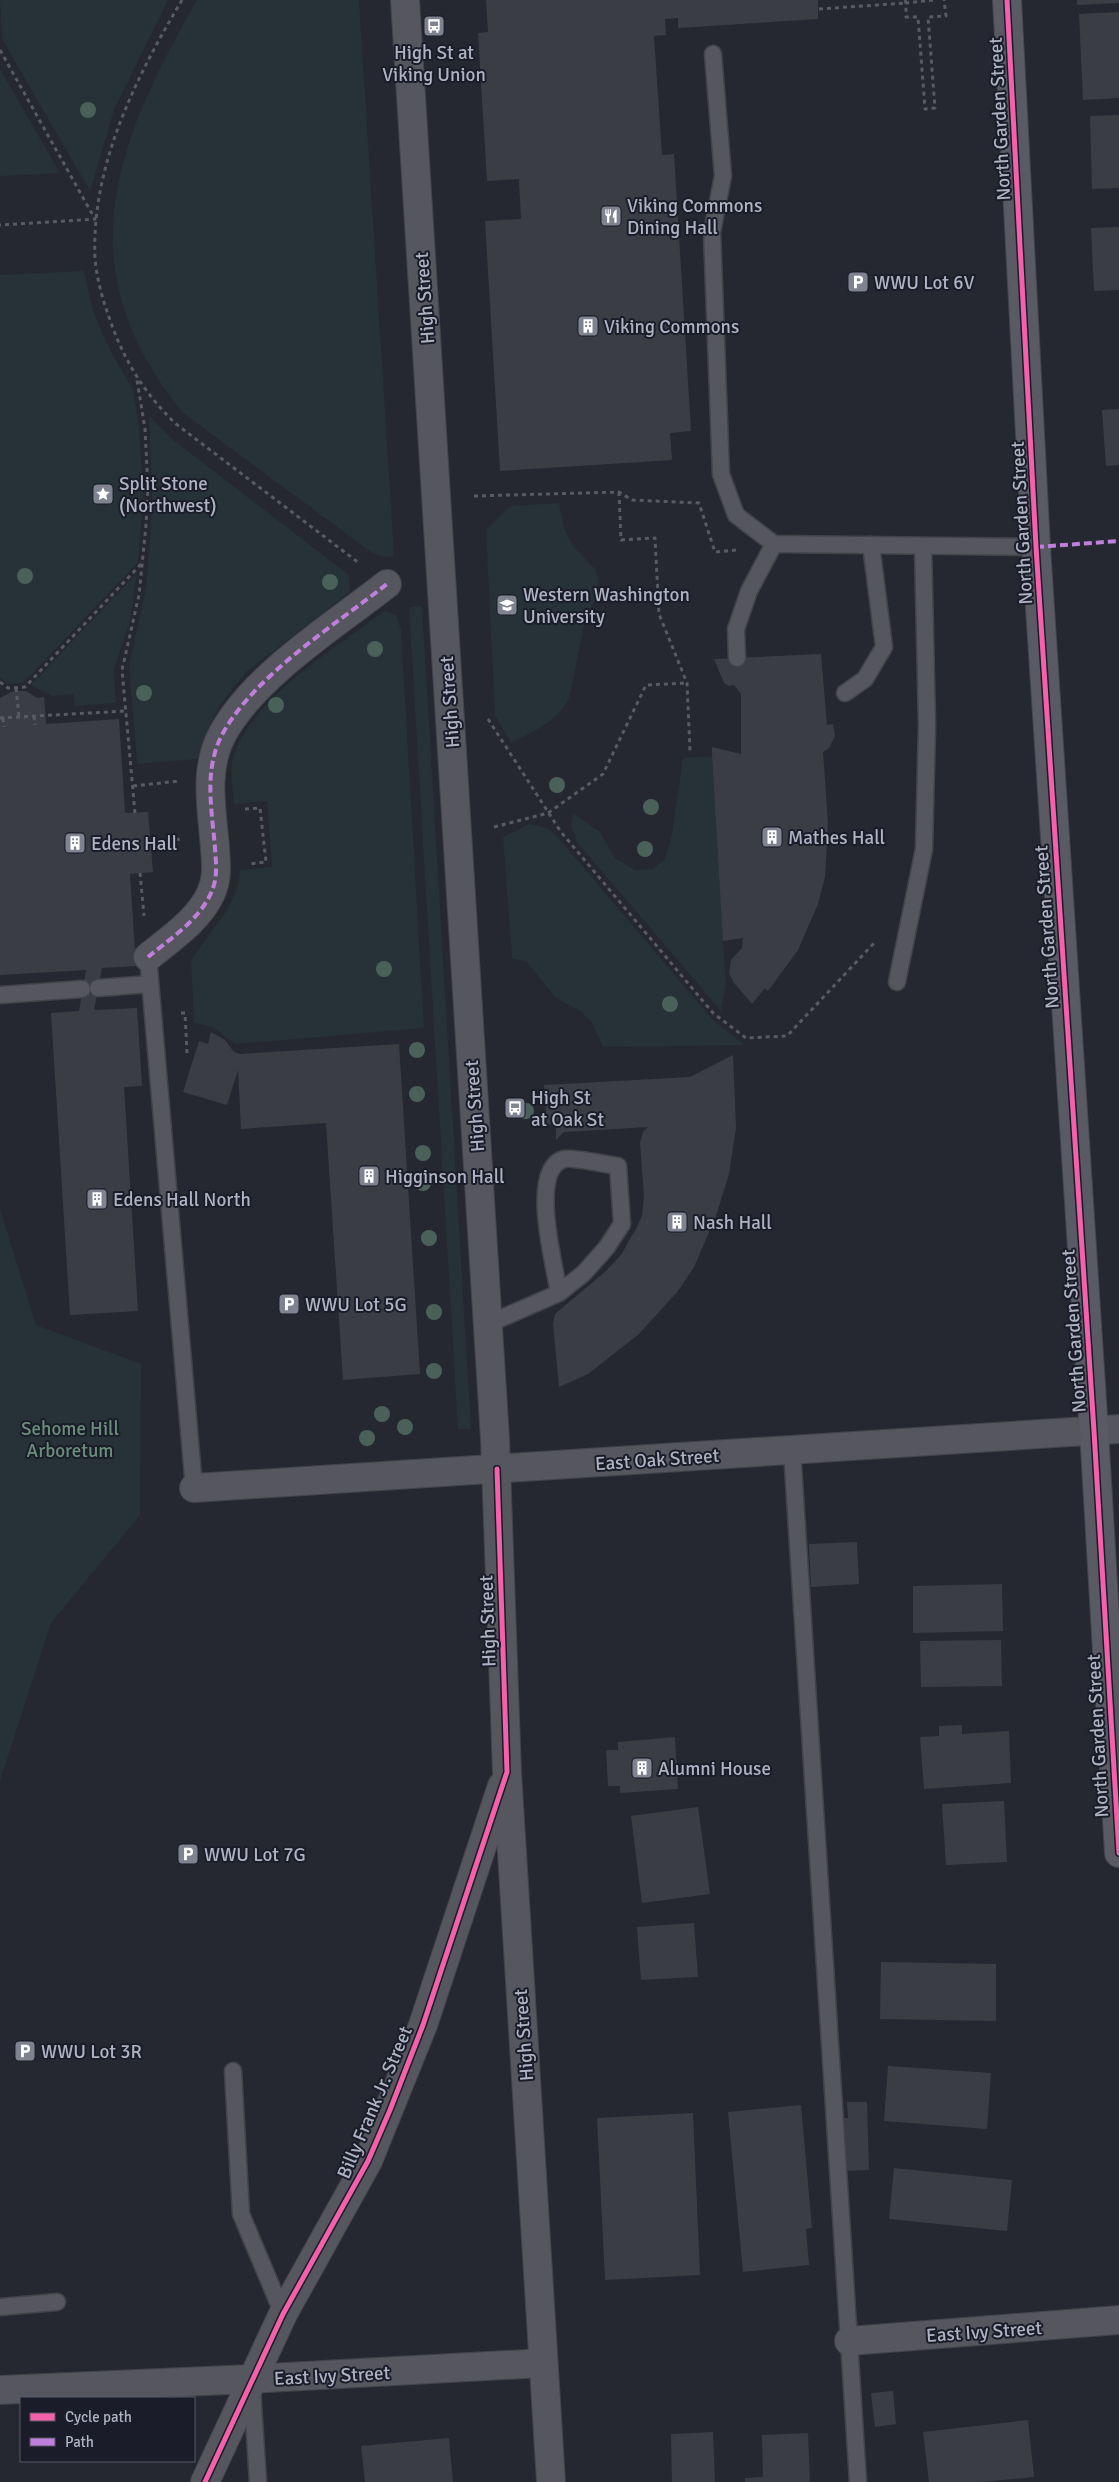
<svg xmlns="http://www.w3.org/2000/svg" width="1119" height="2482" viewBox="0 0 1119 2482" font-family="Signika,sans-serif">
<style>
.green{fill:#263237}
.building{fill:#3b3d45}
.lines{fill:none;stroke-linecap:round;stroke-linejoin:round}
.lane-casing{stroke:#414349;stroke-width:19}
.street-casing{stroke:#414349;stroke-width:30}
.secondary-casing{stroke:#43454d;stroke-width:30}
.path{stroke:#595b62;stroke-width:3;stroke-dasharray:4 4;stroke-linecap:butt}
.lane{stroke:#55565e;stroke-width:16}
.street{stroke:#55565e;stroke-width:28}
.secondary{stroke:#595a63;stroke-width:28}
.quiet{stroke:#c07fdc;stroke-width:4;stroke-dasharray:8 4;stroke-linecap:butt}
.cycleway-casing{stroke:#1a1d29;stroke-width:8}
.cycleway{stroke:#f560ab;stroke-width:5}
.tree{fill:#4a6159}
.labels{text-anchor:middle;stroke-width:4;stroke-linejoin:round;paint-order:stroke}
.poi-label{font-size:19px;fill:#afb2c2;stroke:#1a1d29;text-anchor:start}
.street-label{font-size:19px;fill:#afb2c2;stroke:#1a1d29}
.park-label{font-size:19px;fill:#698f7a;stroke:#1a1d29}
</style>
<rect width="100%" height="100%" fill="#252830"/>
<g class="green">
<path d="M0 0H168L114 110 90 191 2 39Z"/>
<path d="M197 0H359L394 556 383 557 371 552 183 413C65 269 114 144 197 0Z"/>
<path d="M0 69 60 173 0 176Z"/>
<path d="M84 271 93 311 110 350 133 390 139 426 143 495 138 562 23 683 8 684 0 677V275Z"/>
<path d="M149 416 172 439 349 575 350 592 246 672 220 705 207 731 197 759 137 764 129 665 146 588 150 540 152 492Z"/>
<path d="M559 503 564 528 573 546 595 569 599 578 596 598 585 620 570 695C560 721 534 731 511 743L495 715 486 530 510 506Z"/>
<path d="M137 573 130 621 114 669 116 703 75 706 73 694 52 696 31 685Z"/>
<path d="M422 606 471 1429H458L409 607Z"/>
<path d="M385 611 396 615 401 630 424 1028 235 1044 212 1027 194 1023 191 960 227 910 238 886 240 870 272 867 267 801 234 804C233 791 230 775 232 762 244 704 339 644 385 611Z"/>
<path d="M712 756 726 984 721 1011 577 842 571 827 573 813 600 832 615 858 635 870 652 869 665 859 672 834 683 758Z"/>
<path d="M529 824 547 828 555 834 713 1020 745 1045 603 1047 591 1021 580 1011 555 997 527 962 512 958 503 837Z"/>
<path d="M0 1209 36 1325 141 1364 140 1515 51 1623 0 1781Z"/>
</g>
<g class="building">
<path d="M486 0H818V19L678 28V18L665 19 666 35 654 36 662 155 674 154 691 431 670 433 672 460 500 471 485 221 521 219 519 179 487 181 478 33 488 32Z"/>
<path d="M1077 0H1119V3L1077 5Z"/>
<path d="M1119 12V98L1083 100 1079 14Z"/>
<path d="M1119 115V188L1092 189 1090 116Z"/>
<path d="M1119 227V290L1094 291 1091 228Z"/>
<path d="M1119 409V465L1106 466 1102 410Z"/>
<path d="M821 654 827 725 833 724 835 736 829 748 823 752 828 823 825 877 818 904 798 950 768 991 765 988 752 1004 734 983 729 973 731 960 742 948 743 938 723 941 712 756V747L741 754V694L734 685 729 686 724 683 714 659Z"/>
<path d="M18 691H26L37 698 44 697 46 724 119 719 125 813 148 812 153 872 130 874 136 966 102 968 94 1010 137 1008 142 1086 124 1087 138 1311 70 1315 51 1013 79 1011 86 970 0 975V698L11 692Z"/>
<path d="M211 1032 225 1040 234 1052 240 1054 399 1044 420 1374 343 1380 326 1123 241 1129 238 1070 227 1105 183 1092 199 1041 208 1044Z"/>
<path d="M733 1055 736 1128 729 1174 716 1216 694 1267 678 1291 638 1335 588 1374 559 1387 553 1324 555 1314 606 1271 621 1255 637 1227 642 1216 644 1196 640 1143 643 1132 648 1127 564 1132 556 1140V1123L547 1125 544 1085 690 1077Z"/>
<path d="M857 1542 859 1584 811 1587 809 1544Z"/>
<path d="M1002 1584 1003 1631 913 1633V1586Z"/>
<path d="M1001 1640 1002 1686 921 1687 920 1641Z"/>
<path d="M962 1725V1734L1009 1731 1011 1783 924 1789 920 1737 939 1736V1726Z"/>
<path d="M675 1737 678 1789 620 1793V1786H608L606 1750H618V1742Z"/>
<path d="M1004 1801 1007 1862 946 1865 942 1804Z"/>
<path d="M698 1807 710 1894 642 1903 631 1816Z"/>
<path d="M694 1923 698 1977 641 1980 637 1927Z"/>
<path d="M881 1962 996 1964V2021L880 2019Z"/>
<path d="M888 2066 991 2073 987 2129 884 2121Z"/>
<path d="M847 2102H867L869 2170 841 2171 839 2118H848Z"/>
<path d="M801 2105 812 2228 806 2229 809 2265 743 2272 728 2112Z"/>
<path d="M693 2113 700 2275 605 2280 597 2118Z"/>
<path d="M894 2168 1012 2180 1007 2231 889 2219Z"/>
<path d="M893 2391 896 2424 875 2427 871 2393Z"/>
<path d="M1028 2420 1034 2477 982 2482H929L923 2432Z"/>
<path d="M713 2432 715 2482H672L671 2434Z"/>
<path d="M808 2433 810 2482H745V2478L763 2477 762 2435Z"/>
<path d="M449 2438 453 2482H365L361 2446Z"/>
</g>
<g class="lines">
<g class="lane-casing">
<g id="lane">
<path d="M713 54 723 176 712 232 721 474 736 515 774 544 1036 547"/>
<path d="M737 658 736 629 749 591 774 544"/>
<path d="M845 693 865 679 884 647 871 545"/>
<path d="M148 957 194 1488"/>
<path d="M897 982 924 849 927 725 923 546"/>
<path d="M98 988 150 984"/>
<path d="M0 995 82 989"/>
<path d="M488 1324 559 1293 584 1273 607 1247 622 1224 618 1166C608 1165 572 1157 564 1159 528 1169 555 1267 559 1293"/>
<path d="M792 1450 858 2482"/>
<path d="M233 2071 241 2214 283 2314"/>
<path d="M0 2307 57 2302"/>
<path d="M252 2389 258 2482"/>
</g>
</g>
<g class="street-casing">
<g id="street">
<path d="M405 0 495 1439 507 1772 551 2482"/>
<path d="M148 957C170 939 199 920 211 893 218 878 216 864 215 848 212 810 203 769 223 733 255 675 335 625 387 584"/>
<path d="M194 1488 1119 1429"/>
<path d="M849 2341 1119 2320"/>
<path d="M0 2390 251 2379 543 2363"/>
<path d="M205 2482 283 2314 368 2161 423 2025 502 1786"/>
</g>
</g>
<g class="secondary-casing">
<path id="secondary" d="M1007 0 1036 547 1094 1431 1119 1853"/>
</g>
<g class="path">
<path d="M182 0C136 77 91 166 95 258 97 283 105 307 114 331 128 367 148 397 176 424L359 563"/>
<path d="M933 0 906 3V17H918L925 109 935 108 928 17 946 16 944 0"/>
<path d="M819 9 906 3 905 0"/>
<path d="M0 50 95 219 0 225"/>
<path d="M619 492 621 540 655 538 659 614 687 683 690 751"/>
<path d="M474 496 619 492 632 500 699 503 715 552 736 550"/>
<path d="M0 682 8 688 25 687 143 562"/>
<path d="M16 688 19 717"/>
<path d="M34 716 35 725"/>
<path d="M0 718 126 711"/>
<path d="M3 718 4 727"/>
<path d="M488 719 561 832 713 1013 746 1038 787 1036 875 942"/>
<path d="M133 786 179 781"/>
<path d="M245 809 260 808 266 862 250 864"/>
<path d="M135 813 122 670 139 595 146 525 148 488 145 429 137 380"/>
<path d="M494 827 548 813 603 774 646 685 687 683"/>
<path d="M128 843 182 839"/>
<path d="M140 873 144 916"/>
<path d="M181 1013H185L187 1053"/>
</g>
<use href="#lane" class="lane"/>
<use href="#street" class="street"/>
<use href="#secondary" class="secondary"/>
<g class="quiet">
<path d="M1036 547 1119 541"/>
<path d="M148 957C170 939 199 920 211 893 218 878 216 864 215 848 212 810 203 769 223 733 255 675 335 625 387 584"/>
</g>
<g class="cycleway-casing">
<g id="cycleway">
<path d="M1007 0 1036 547 1094 1431 1119 1853"/>
<path d="M205 2482 283 2314 368 2161 390 2110 423 2025 507 1772 497 1469"/>
</g>
</g>
<use href="#cycleway" class="cycleway"/>
</g>
<g class="tree">
<circle cx="88" cy="110" r="8"/>
<circle cx="25" cy="576" r="8"/>
<circle cx="330" cy="582" r="8"/>
<circle cx="375" cy="649" r="8"/>
<circle cx="144" cy="693" r="8"/>
<circle cx="276" cy="705" r="8"/>
<circle cx="557" cy="785" r="8"/>
<circle cx="651" cy="807" r="8"/>
<circle cx="645" cy="849" r="8"/>
<circle cx="384" cy="969" r="8"/>
<circle cx="670" cy="1004" r="8"/>
<circle cx="417" cy="1050" r="8"/>
<circle cx="417" cy="1094" r="8"/>
<circle cx="526" cy="1111" r="8"/>
<circle cx="423" cy="1153" r="8"/>
<circle cx="423" cy="1183" r="8"/>
<circle cx="429" cy="1238" r="8"/>
<circle cx="434" cy="1312" r="8"/>
<circle cx="434" cy="1371" r="8"/>
<circle cx="382" cy="1414" r="8"/>
<circle cx="405" cy="1427" r="8"/>
<circle cx="367" cy="1438" r="8"/>
</g>
<defs>
<g id="bus-square" transform="scale(1.125)"><rect x="-9" y="-9" width="18" height="18" rx="4" fill="#7f828f" stroke="#1a1d29"/><path d="M-5-6H5V4H4V6H2V4H-2V6H-4V4H-5ZM-3.5-4V0h7V-4ZM-3.5 1.2v1.5H-2V1.2ZM2 1.2v1.5H3.5V1.2Z" fill="#fff"/></g>
<g id="restaurant-square" transform="scale(1.125)"><rect x="-9" y="-9" width="18" height="18" rx="4" fill="#7f828f" stroke="#1a1d29"/><path d="M-5-6h1v4h1v-4h1v4h1v-4h1v5L-1.5 .5V6h-2V.5L-5-1ZM5-6V6H3V1.5H1.5Q1.5-4 5-6Z" fill="#fff"/></g>
<g id="parking-square" transform="scale(1.125)"><rect x="-9" y="-9" width="18" height="18" rx="4" fill="#7f828f" stroke="#1a1d29"/><path d="M-3.5-5.5H1a3.5 3.5 0 0 1 0 7H-1V5.5H-3.5ZM-1-3.4V-.6H.8a1.4 1.4 0 0 0 0-2.8Z" fill="#fff"/></g>
<g id="building-square" transform="scale(1.125)"><rect x="-9" y="-9" width="18" height="18" rx="4" fill="#7f828f" stroke="#1a1d29"/><path d="M-4-6H4V6H1V3H-1V6H-4ZM-2.5-4.3h1.7v1.8h-1.7ZM.8-4.3h1.7v1.8H.8ZM-2.5-1h1.7V.8h-1.7ZM.8-1h1.7V.8H.8Z" fill="#fff"/></g>
<g id="sight-square" transform="scale(1.125)"><rect x="-9" y="-9" width="18" height="18" rx="4" fill="#7f828f" stroke="#1a1d29"/><path d="M0-6L1.8-2.2L6-1.7L2.9 1.2L3.7 5.4L0 3.3L-3.7 5.4L-2.9 1.2L-6-1.7L-1.8-2.2Z" fill="#fff"/></g>
<g id="university-square" transform="scale(1.125)"><rect x="-9" y="-9" width="18" height="18" rx="4" fill="#7f828f" stroke="#1a1d29"/><path d="M0-5L7-2L0 1L-7-2ZM-4 1L0 2.5L4 1V4Q0 6-4 4Z" fill="#fff"/></g>
</defs>
<g fill-rule="evenodd">
<use href="#bus-square" x="434" y="26"/>
<use href="#restaurant-square" x="611" y="216"/>
<use href="#parking-square" x="858" y="282"/>
<use href="#building-square" x="588" y="326"/>
<use href="#sight-square" x="103" y="494"/>
<use href="#university-square" x="507" y="605"/>
<use href="#building-square" x="772" y="837"/>
<use href="#building-square" x="75" y="843"/>
<use href="#bus-square" x="515" y="1108"/>
<use href="#building-square" x="369" y="1176"/>
<use href="#building-square" x="97" y="1199"/>
<use href="#building-square" x="677" y="1222"/>
<use href="#parking-square" x="289" y="1304"/>
<use href="#building-square" x="642" y="1768"/>
<use href="#parking-square" x="188" y="1854"/>
<use href="#parking-square" x="25" y="2051"/>
</g>
<g class="labels">
<g class="poi-label">
<text x="434" y="59" text-anchor="middle">High St at<tspan x="434" dy="22">Viking Union</tspan></text>
<text x="627" y="212">Viking Commons<tspan x="627" dy="22">Dining Hall</tspan></text>
<text x="874" y="289">WWU Lot 6V</text>
<text x="604" y="333">Viking Commons</text>
<text x="119" y="490">Split Stone<tspan x="119" dy="22">(Northwest)</tspan></text>
<text x="523" y="601">Western Washington<tspan x="523" dy="22">University</tspan></text>
<text x="788" y="844">Mathes Hall</text>
<text x="91" y="850">Edens Hall</text>
<text x="531" y="1104">High St<tspan x="531" dy="22">at Oak St</tspan></text>
<text x="385" y="1183">Higginson Hall</text>
<text x="113" y="1206">Edens Hall North</text>
<text x="693" y="1229">Nash Hall</text>
<text x="305" y="1311">WWU Lot 5G</text>
<text x="658" y="1775">Alumni House</text>
<text x="204" y="1861">WWU Lot 7G</text>
<text x="41" y="2058">WWU Lot 3R</text>
</g>
<g class="street-label">
<text transform="translate(999 119) rotate(-93)" y="7">North Garden Street</text>
<text transform="translate(424 298) rotate(-94)" y="7">High Street</text>
<text transform="translate(1021 523) rotate(-93)" y="7">North Garden Street</text>
<text transform="translate(449 702) rotate(-94)" y="7">High Street</text>
<text transform="translate(1046 927) rotate(-94)" y="7">North Garden Street</text>
<text transform="translate(474 1106) rotate(-94)" y="7">High Street</text>
<text transform="translate(1073 1331) rotate(-94)" y="7">North Garden Street</text>
<text transform="translate(657 1459) rotate(-4)" y="7">East Oak Street</text>
<text transform="translate(487 1621) rotate(-92)" y="7">High Street</text>
<text transform="translate(1097 1736) rotate(-93)" y="7">North Garden Street</text>
<text transform="translate(523 2035) rotate(-94)" y="7">High Street</text>
<text transform="translate(374 2102) rotate(-67)" y="7">Billy Frank Jr. Street</text>
<text transform="translate(984 2331) rotate(-4)" y="7">East Ivy Street</text>
<text transform="translate(332 2375) rotate(-3)" y="7">East Ivy Street</text>
</g>
<g class="park-label">
<text x="70" y="1435">Sehome Hill<tspan x="70" dy="22">Arboretum</tspan></text>
</g>
</g>
<rect x="20" y="2397" width="175" height="65" fill="#1a1d29" stroke="#565966"/>
<rect x="30" y="2413" width="25" height="8" fill="#f560ab" stroke="#565966"/>
<text x="65" y="2422" font-size="15" fill="#afb2c2">Cycle path</text>
<rect x="30" y="2438" width="25" height="8" fill="#c07fdc" stroke="#565966"/>
<text x="65" y="2447" font-size="15" fill="#afb2c2">Path</text>
</svg>
